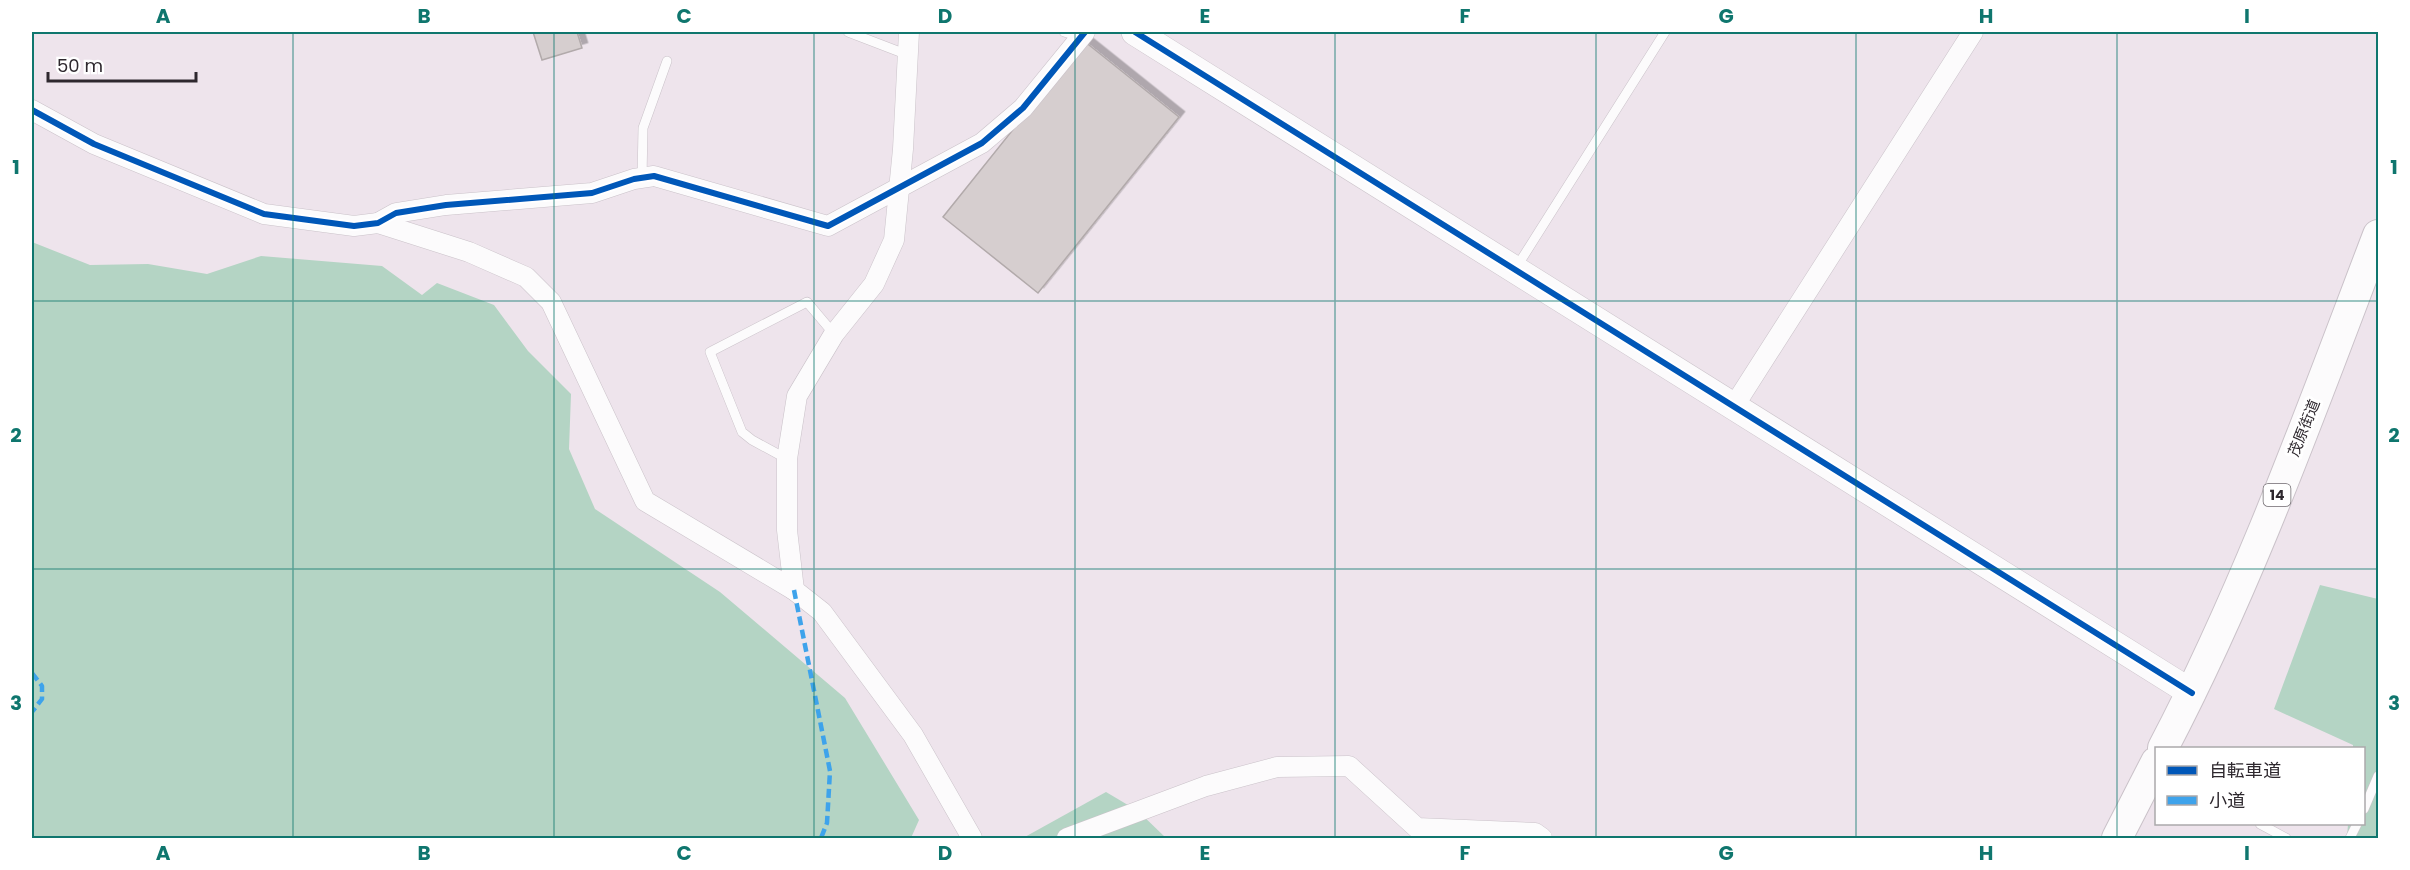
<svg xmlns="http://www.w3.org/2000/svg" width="2410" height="870" viewBox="0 0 2410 870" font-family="Poppins,'Noto Sans JP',sans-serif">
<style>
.green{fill:#b4d4c4}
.building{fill:#d6cecf;stroke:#b2aaab;stroke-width:1.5;filter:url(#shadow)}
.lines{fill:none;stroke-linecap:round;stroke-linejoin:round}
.lane-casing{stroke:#cac2c9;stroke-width:10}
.street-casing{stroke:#cac2c9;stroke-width:21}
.secondary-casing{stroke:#cac2c9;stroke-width:28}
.primary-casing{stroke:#cac2c9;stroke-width:32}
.lane{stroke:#fcfbfc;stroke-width:9}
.street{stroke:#fcfbfc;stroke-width:20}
.secondary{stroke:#fcfbfc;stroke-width:27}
.primary{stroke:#fcfbfc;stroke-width:30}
.quiet{stroke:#3ea3eb;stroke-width:4.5;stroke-dasharray:9 4.5;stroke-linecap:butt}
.cycleway-casing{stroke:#fff;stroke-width:10}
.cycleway{stroke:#0057b8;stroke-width:6}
.grid{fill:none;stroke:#0f766e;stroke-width:1.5;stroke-opacity:0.55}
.labels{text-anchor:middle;stroke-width:6;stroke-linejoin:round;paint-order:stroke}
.shield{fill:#fff;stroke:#6d686d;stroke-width:1.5}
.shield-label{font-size:14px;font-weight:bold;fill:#2e282e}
.street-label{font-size:15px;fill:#2e282e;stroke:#fff}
.neatline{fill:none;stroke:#0f766e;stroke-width:2}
.grid-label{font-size:20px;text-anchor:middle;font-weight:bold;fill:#0f766e}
</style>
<defs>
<filter id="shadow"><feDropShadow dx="5.5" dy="-5.5" stdDeviation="0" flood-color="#0004"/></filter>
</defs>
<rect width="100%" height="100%" fill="#eee4ec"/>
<g class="green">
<path d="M32 242 90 265 148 264 207 274 261 256 382 266 422 295 437 283 494 305 528 351 571 394 569 449 595 509 720 592 845 698 919 820 911 838H32Z"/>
<path d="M2320 585 2378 599V838H2347L2348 824H2364V748H2353V745L2274 709Z"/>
<path d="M1106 792 1138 811 1166 838H1023Z"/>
</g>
<g class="building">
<path d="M533 32H577L582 48 542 60Z"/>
<path d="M1084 41 1179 117 1038 293 943 217Z"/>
</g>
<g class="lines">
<g class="lane-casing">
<g id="lane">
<path d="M848 32 908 55"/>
<path d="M1064 32 1080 37"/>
<path d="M642 178 643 128 667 61"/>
<path d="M1516 268 1665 32"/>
<path d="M787 459 752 440 742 432 710 352 807 302 834 334"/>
<path d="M2364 809 2378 776"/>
<path d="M2260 824 2286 838"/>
<path d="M2350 838 2357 824"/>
</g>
</g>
<g class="street-casing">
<g id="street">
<path d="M32 110 94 144 264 214 354 226 378 223 396 213 446 205 592 193 634 179 654 176 828 226 982 143 1023 108 1085 32"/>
<path d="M378 223 469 252 526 277 551 302 645 501 794 590 822 612 913 735 972 838"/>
<path d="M1734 406 1973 32"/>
<path d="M794 590 787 530V459L797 396 834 334 874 284 894 240 903 149 909 32"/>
<path d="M1067 838 1206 786 1277 767 1349 766 1417 828 1535 833 1542 838"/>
</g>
</g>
<g class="secondary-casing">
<path id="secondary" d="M1135 32 2192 693"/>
</g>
<g class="primary-casing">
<g id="primary">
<path d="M2163 748C2249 584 2312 408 2378 235"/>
<path d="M2117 838 2156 762"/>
</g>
</g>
<use href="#lane" class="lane"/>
<use href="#street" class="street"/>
<use href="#secondary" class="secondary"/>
<use href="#primary" class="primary"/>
<g class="quiet">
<path d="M794 590 830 771 827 823 821 838"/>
<path d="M32 673 42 686V699L32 712"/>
</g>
<g class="cycleway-casing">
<g id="cycleway">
<path d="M1135 32 2192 693"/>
<path d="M32 110 94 144 264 214 354 226 378 223 396 213 446 205 592 193 634 179 654 176 828 226 982 143 1023 108 1085 32"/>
</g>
</g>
<use href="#cycleway" class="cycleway"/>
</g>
<path class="grid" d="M293 32V838M554 32V838M814 32V838M1075 32V838M1335 32V838M1596 32V838M1856 32V838M2117 32V838M32 301H2378M32 569H2378"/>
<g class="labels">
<rect class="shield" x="2263.5" y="484" width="27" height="22" rx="4.5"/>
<g class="shield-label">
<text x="2277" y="500">14</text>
</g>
<g class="street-label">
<text transform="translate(2304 428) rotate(-68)" y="5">茂原街道</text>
</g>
</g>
<rect width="2410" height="870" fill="none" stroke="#ffffff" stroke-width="66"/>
<rect x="2155" y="747" width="210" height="78" fill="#ffffff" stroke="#aba9ab" stroke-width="1.5"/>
<rect x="2167" y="766" width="30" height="9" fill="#0057b8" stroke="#aba9ab" stroke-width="1.5"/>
<text x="2209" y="777" font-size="18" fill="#2e282e">自転車道</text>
<rect x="2167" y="796" width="30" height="9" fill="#3ea3eb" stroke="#aba9ab" stroke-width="1.5"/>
<text x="2209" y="807" font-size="18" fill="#2e282e">小道</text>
<path d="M48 72v9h148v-9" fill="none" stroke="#2e282e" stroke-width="3"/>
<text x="57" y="72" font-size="18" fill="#2e282e" stroke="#ffffff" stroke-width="4.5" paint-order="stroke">50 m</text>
<rect x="33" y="33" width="2344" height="804" class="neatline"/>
<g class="grid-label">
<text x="163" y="23">A</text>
<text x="424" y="23">B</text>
<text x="684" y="23">C</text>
<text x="945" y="23">D</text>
<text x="1205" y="23">E</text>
<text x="1465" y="23">F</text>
<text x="1726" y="23">G</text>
<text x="1986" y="23">H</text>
<text x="2247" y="23">I</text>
<text x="16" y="174">1</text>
<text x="2394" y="174">1</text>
<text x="16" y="442">2</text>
<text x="2394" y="442">2</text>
<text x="16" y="710">3</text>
<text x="2394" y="710">3</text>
<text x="163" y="860">A</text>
<text x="424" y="860">B</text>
<text x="684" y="860">C</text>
<text x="945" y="860">D</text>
<text x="1205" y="860">E</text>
<text x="1465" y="860">F</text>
<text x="1726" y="860">G</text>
<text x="1986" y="860">H</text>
<text x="2247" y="860">I</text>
</g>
</svg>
